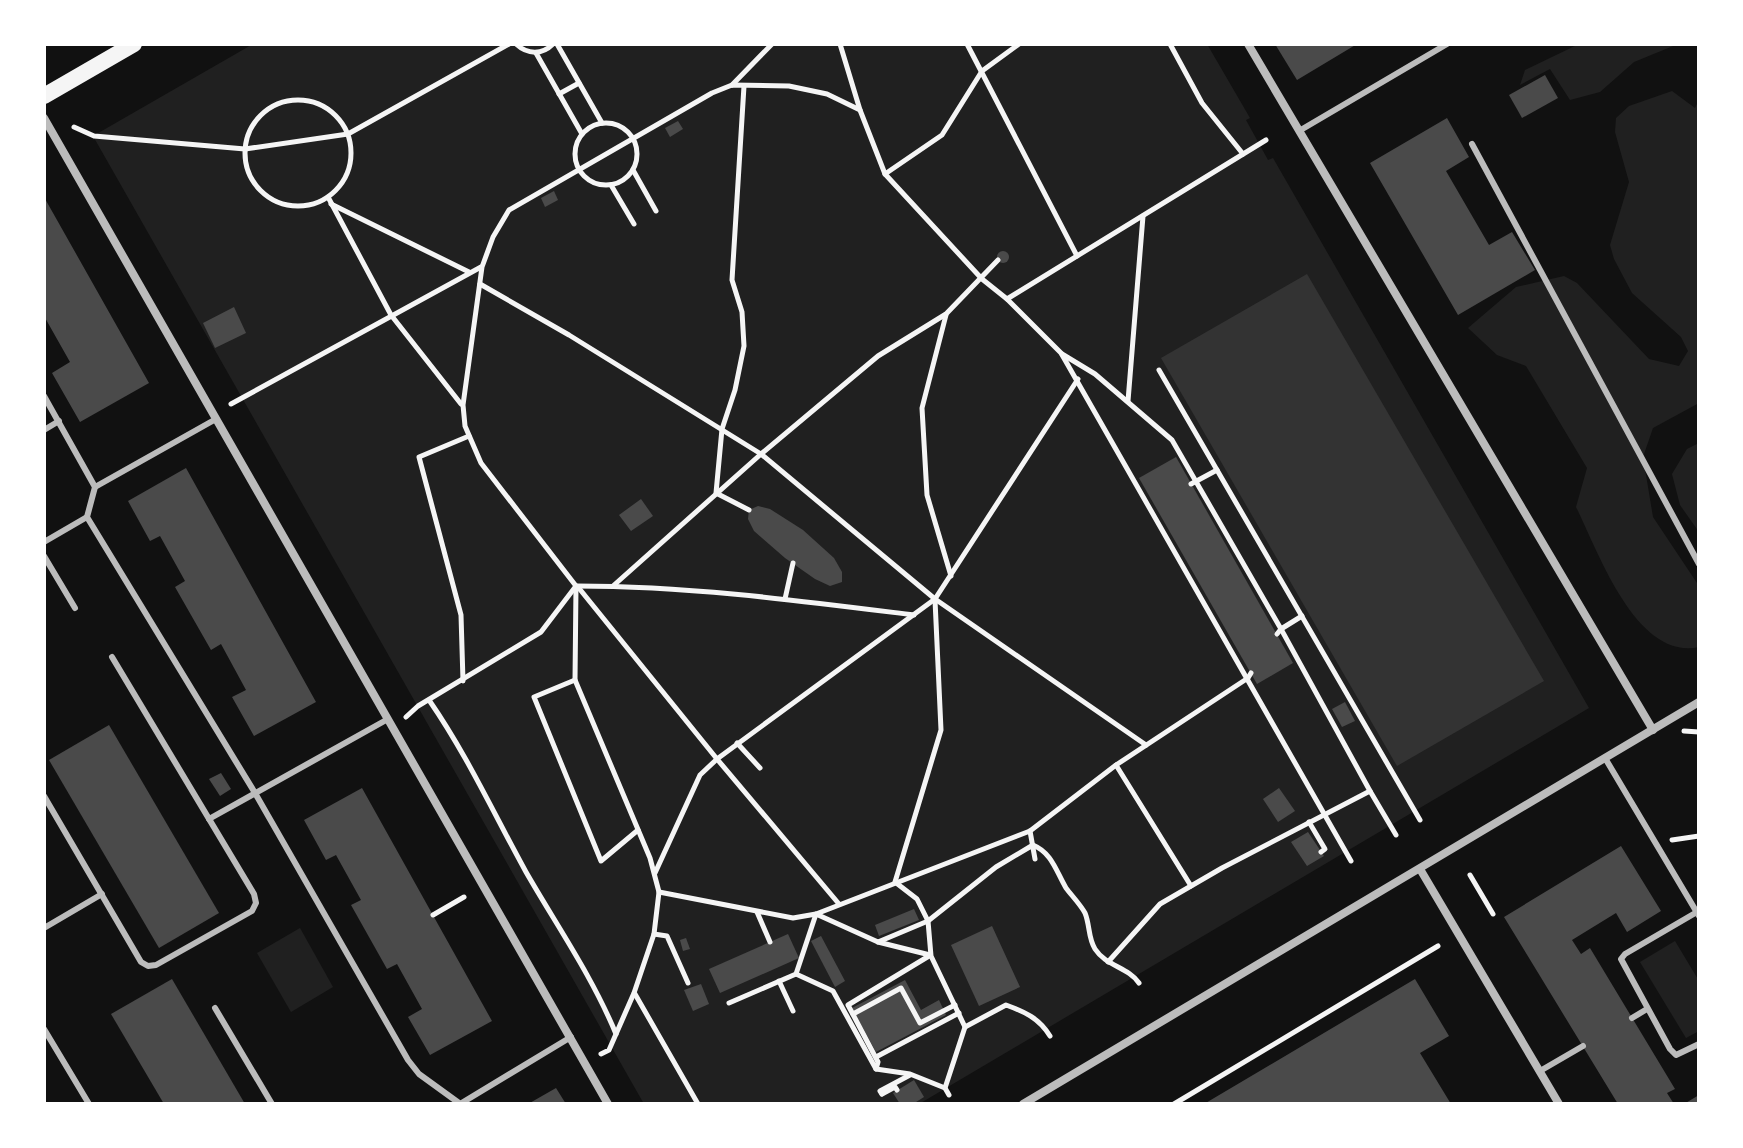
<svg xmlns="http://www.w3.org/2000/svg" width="1743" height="1148" viewBox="0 0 1743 1148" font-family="'Noto Serif',serif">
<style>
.green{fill:#202020}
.water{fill:#333}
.building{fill:#4a4a4a}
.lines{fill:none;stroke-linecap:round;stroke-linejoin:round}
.path{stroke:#f5f5f5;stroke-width:5}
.service{stroke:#bcbcbc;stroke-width:6}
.minor{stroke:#bcbcbc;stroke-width:8}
.secondary{stroke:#f5f5f5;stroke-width:16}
</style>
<rect width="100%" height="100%" fill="#111"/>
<g class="green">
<path d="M253 44H1207L1250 118 1246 120 1268 160 1273 158 1589 708 919 1104H644L93 136Z"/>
<path d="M1579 44H1678L1634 62 1600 92 1570 100 1550 69 1520 85 1525 70Z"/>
<path d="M1672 91 1695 108 1699 100V403L1653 428 1643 457 1653 517 1699 586V647C1636 661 1598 551 1576 507L1587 468 1526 366 1497 355 1468 328 1516 287 1564 276 1577 283 1649 359 1679 366 1688 351 1681 337 1632 293 1614 259 1610 245 1629 182 1615 132 1616 118 1629 106Z"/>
<path d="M1699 443V532L1680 505 1672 474 1687 449Z"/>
<path d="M300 928 333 987 291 1012 257 953Z"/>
<path d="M1675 941 1699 981V1031L1686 1038 1640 962Z"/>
</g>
<path class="water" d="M1307 274 1544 681 1397 766 1161 358Z"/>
<g class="building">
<path d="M1275 44H1357L1297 80Z"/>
<path d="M1545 75 1558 98 1522 118 1509 95Z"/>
<path d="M1447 118 1469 157 1446 171 1489 245 1512 232 1535 270 1458 315 1370 163Z"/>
<path d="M678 121 683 129 670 137 665 128Z"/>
<path d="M554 191 558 200 545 207 541 198Z"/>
<path d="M44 197 149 383 80 422 52 373 70 362 44 316Z"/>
<circle cx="1003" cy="257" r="6"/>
<path d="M234 307 246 333 215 348 203 323Z"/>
<path d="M1176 457 1293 663 1257 684 1139 478Z"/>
<path d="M186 468 316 702 254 736 232 697 246 690 221 644 211 650 175 587 185 581 160 536 150 541 128 501Z"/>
<path d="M641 499 653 516 631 531 619 515Z"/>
<path d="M758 506 770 509 803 530 834 558 842 572V582L830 586 815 579 785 558 754 531 748 519 749 510Z"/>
<path d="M1345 702 1355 721 1342 727 1332 709Z"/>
<path d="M109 725 219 913 159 948 49 760Z"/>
<path d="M221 773 231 789 220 796 209 779Z"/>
<path d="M362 788 492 1021 430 1055 408 1017 422 1009 397 964 387 969 351 905 361 900 336 855 326 860 304 820Z"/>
<path d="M1279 788 1295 811 1278 822 1263 799Z"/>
<path d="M1308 832 1324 856 1307 866 1291 842Z"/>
<path d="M1621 846 1661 911 1627 932 1616 913 1572 940 1581 954 1590 948 1675 1089 1667 1093 1674 1104H1618L1504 917Z"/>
<path d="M914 909 919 920 879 936 875 925Z"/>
<path d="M992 926 1020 987 979 1006 951 945Z"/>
<path d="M788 934 799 958 720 993 709 969Z"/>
<path d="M821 936 845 981 835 987 811 941Z"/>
<path d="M686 938 690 949 683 951 680 940Z"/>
<path d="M172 979 245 1104H164L111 1014Z"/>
<path d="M1415 979 1449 1036 1420 1053 1451 1104H1204Z"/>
<path d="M905 980 921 1010 939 1000 946 1015 876 1052 852 1008Z"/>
<path d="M701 984 709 1004 693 1011 684 990Z"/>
<path d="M914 1080 924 1097 913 1104H900L893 1093Z"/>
<path d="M556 1088 566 1104H528Z"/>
<path d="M1699 1095V1104H1684Z"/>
</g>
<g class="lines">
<g class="path">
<path d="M516 44C528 55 542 55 553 44"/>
<path d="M557 44 602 123"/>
<path d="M840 44 860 110"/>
<path d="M967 44 1077 256"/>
<path d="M1170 44 1202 103 1243 154"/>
<path d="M536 53 582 134"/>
<path d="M732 85 772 44"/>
<path d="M744 86 732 280 742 312 744 346 735 390 722 429 716 493 749 510"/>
<path d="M559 94 579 83"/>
<circle cx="298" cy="153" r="53"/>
<circle cx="606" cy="154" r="31"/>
<path d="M74 127 94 136 245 149 348 134 509 44"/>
<path d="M633 170 656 211"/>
<path d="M885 174 942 135 982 71 1019 44"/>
<path d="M611 185 634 224"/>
<path d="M328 197 391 315 461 404"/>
<path d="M331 204 469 272"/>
<path d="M480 284 569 335 761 454 935 599 1146 745"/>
<path d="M1007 299 1266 140"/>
<path d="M946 315 922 408 927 495 951 576"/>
<path d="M1062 354 1095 374 1172 440 1281 629 1370 791"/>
<path d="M1159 370 1420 820"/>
<path d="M1128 401 1143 216"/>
<path d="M231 404 481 267"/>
<path d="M1191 484 1217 470"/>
<path d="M577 586C690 586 802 601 914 615"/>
<path d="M613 586 761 454 878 356 946 314 998 260"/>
<path d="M578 587 717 759 839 904"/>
<path d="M785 599 793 563"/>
<path d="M935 600 941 730 895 882 917 899 928 921 931 956 965 1027"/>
<path d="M1277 634 1281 629 1302 616"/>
<path d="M575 680 534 697 601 861 638 830"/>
<path d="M463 681 461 615 419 457 469 436"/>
<path d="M429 700C467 755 494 814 526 872 557 926 592 976 616 1034"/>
<path d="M406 717 418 706 541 632 576 586"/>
<path d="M1684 731 1699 732"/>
<path d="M737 743 760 768"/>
<path d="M1116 765 1191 886"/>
<path d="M1309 822 1325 849 1321 852"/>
<path d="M1030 831 1035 859"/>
<path d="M1672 840 1699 836"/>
<path d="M655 873 700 775 717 759 935 599 1078 379"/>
<path d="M1470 875 1493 914"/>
<path d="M659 892 793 918 816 914 1030 831 1116 765 1248 678 1251 673"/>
<path d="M757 912 770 942"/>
<path d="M433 915 464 897"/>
<path d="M654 934 667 936 688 983"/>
<path d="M878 942 928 921 996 867 1033 845C1052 853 1056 871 1066 888 1072 896 1080 904 1085 913 1090 925 1088 938 1095 949 1106 966 1128 967 1139 983"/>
<path d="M1108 962 1160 904 1222 868 1370 791 1396 835"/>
<path d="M796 974 833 991 876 1069 910 1074 945 1088"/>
<path d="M779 981 793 1011"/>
<path d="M635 994 698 1104"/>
<path d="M729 1003 796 974 816 914 878 942 930 955"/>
<path d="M853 1014 901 988 920 1023 955 1005"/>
<path d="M601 1054 609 1050 634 993 654 934 659 892 650 858 575 680 576 586 481 463 465 426 463 405 482 267 493 237 509 210 712 93 732 85 789 86 827 94 860 110 885 174 982 279 1007 299 1061 353 1351 861"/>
<path d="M876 1057 959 1013"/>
<path d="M876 1069 878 1062 848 1005 929 956"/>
<path d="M882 1094 880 1091 910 1075"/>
<path d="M882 1094 895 1087 897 1090"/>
<path d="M949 1095 945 1088 965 1027 1006 1005C1025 1012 1039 1018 1050 1036"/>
<path d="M1174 1104 1438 946"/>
</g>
<g class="service">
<path d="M1299 131 1447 44"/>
<path d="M1472 144 1699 564"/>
<path d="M44 396 95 487 87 517 255 793 408 1060 419 1074 459 1103"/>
<path d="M44 430 59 421"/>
<path d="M95 487 216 419"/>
<path d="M44 542 87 517"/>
<path d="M44 556 75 608"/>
<path d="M1605 758 1699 916"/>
<path d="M44 796 141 962 148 966 156 965 252 911 256 903 254 894 112 657"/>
<path d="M209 819 388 719"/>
<path d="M1697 912 1625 954 1621 959 1670 1049 1676 1055 1699 1044"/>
<path d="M44 928 102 894"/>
<path d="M215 1008 272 1104"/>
<path d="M1632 1018 1647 1009"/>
<path d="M44 1029 89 1104"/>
<path d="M1540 1071 1583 1046"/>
<path d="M460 1104 571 1037"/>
</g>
<g class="minor">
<path d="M1248 44 1653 730"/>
<path d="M44 118 608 1104"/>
<path d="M1420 869 1559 1104"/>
<path d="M1023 1104 1699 702"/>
</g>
<path class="secondary" d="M44 96 134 44"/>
</g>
<rect width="1743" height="1148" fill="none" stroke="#ffffff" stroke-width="92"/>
</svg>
